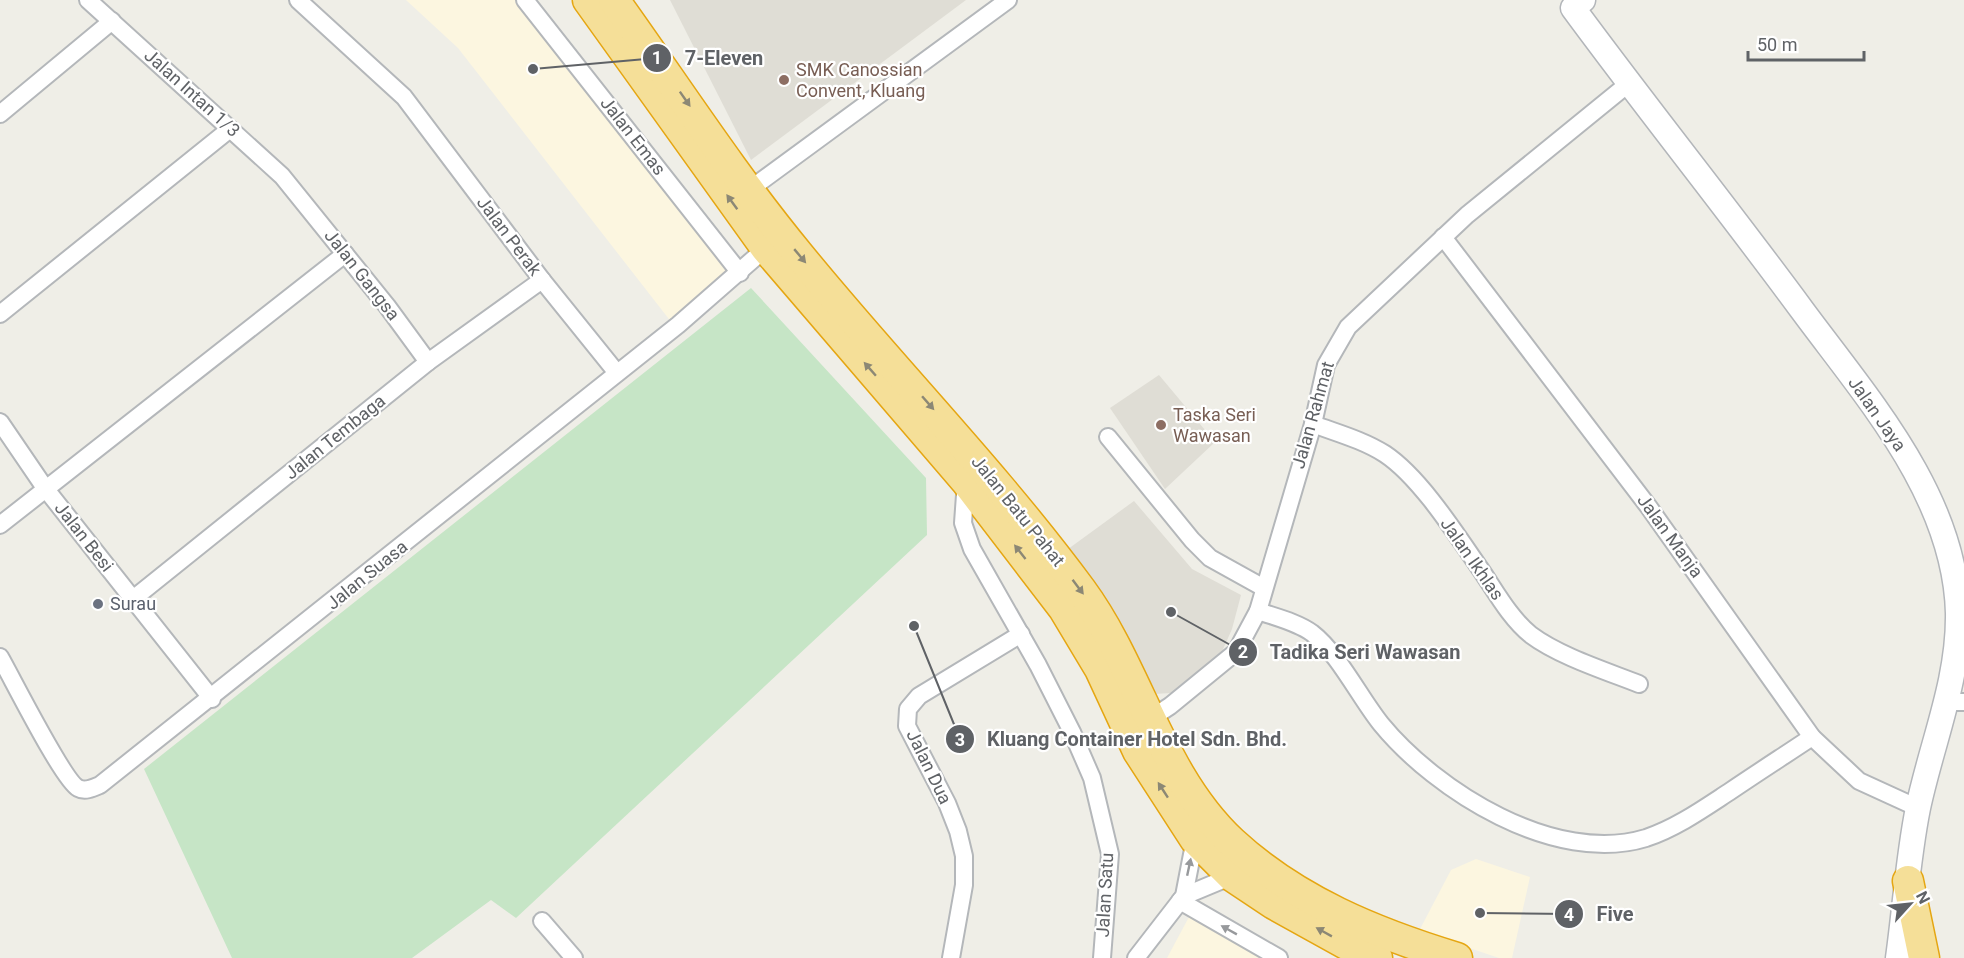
<svg xmlns="http://www.w3.org/2000/svg" width="1964" height="958" viewBox="0 0 1964 958" font-family="Roboto,sans-serif">
<style>
.commercial{fill:#fcf6e0}
.education{fill:#dfddd5}
.green{fill:#c6e5c6}
.lines{fill:none;stroke-linecap:round;stroke-linejoin:round}
.street-casing{stroke:#b4b7ba;stroke-width:20}
.secondary-casing{stroke:#b3b6ba;stroke-width:27}
.highway-casing{stroke:#e5a612;stroke-width:33}
.street{stroke:#fff;stroke-width:16}
.secondary{stroke:#fff;stroke-width:24}
.highway{stroke:#f5df98;stroke-width:30}
.oneway{fill:#8c8875}
.oneway2{fill:#97999c}
.education-dot{fill:#8d6e63;stroke:#fff;stroke-width:2}
.worship-dot{fill:#6b7280;stroke:#fff;stroke-width:2}
.labels{text-anchor:middle;stroke-width:4.5;stroke-linejoin:round;paint-order:stroke}
.education-label{font-size:18px;fill:#785e54;stroke:#fff;text-anchor:start}
.street-label{font-size:18px;fill:#5f6266;stroke:#fff}
.worship-label{font-size:18px;fill:#5b616d;stroke:#fff;text-anchor:start}
.leader{fill:none;stroke:#5f6266;stroke-width:2}
.callout-dot{fill:#5f6266;stroke:#fff;stroke-width:2}
.mark-label{font-size:18px;text-anchor:middle;font-weight:bold;fill:#fff}
.callout-label{font-size:20px;text-anchor:middle;font-weight:bold;fill:#5f6266;stroke:#fff;stroke-width:4.5;stroke-linejoin:round;paint-order:stroke}
</style>
<rect width="100%" height="100%" fill="#efeee7"/>
<g class="commercial">
<path d="M406 0H517L739 281 679 332 458 48Z"/>
<path d="M1476 859 1530 877 1512 958H1499L1419 931 1451 870Z"/>
<path d="M1190 915 1266 958H1167Z"/>
</g>
<g class="education">
<path d="M670 0H966L751 160Z"/>
<path d="M1159 375 1215 442 1165 489 1110 408Z"/>
<path d="M1134 501 1192 569 1241 595 1232 629 1216 665 1172 693 1153 694 1064 552Z"/>
</g>
<path class="green" d="M751 288 926 478 927 535 516 918 491 900 412 958H232L144 769Z"/>
<g class="lines">
<g class="street-casing">
<g id="street">
<path d="M88 0 282 176 387 306 428 362"/>
<path d="M298 0 404 97 542 280 617 373"/>
<path d="M525 0 740 273"/>
<path d="M0 114 112 21"/>
<path d="M749 190 1008 0"/>
<path d="M1443 237 1648 506 1812 737 1859 781 1918 808"/>
<path d="M0 314 230 129"/>
<path d="M0 422 45 488 212 699"/>
<path d="M1313 424C1337 433 1363 440 1385 454 1421 478 1458 537 1483 573 1497 594 1511 619 1531 635 1559 656 1606 671 1639 684"/>
<path d="M1108 437 1192 540 1210 558 1264 588"/>
<path d="M966 481 963 523 972 549 1038 665 1072 732 1092 778 1110 854 1102 958"/>
<path d="M0 525 345 254"/>
<path d="M133 599 428 362 542 280"/>
<path d="M1258 611C1275 617 1297 622 1312 633 1338 653 1360 698 1381 724 1436 791 1555 866 1646 838 1676 828 1703 809 1729 792 1757 773 1785 755 1812 737"/>
<path d="M0 657C12 678 63 780 78 788 85 792 93 788 100 785L678 325 766 248"/>
<path d="M1947 702H1964"/>
<path d="M1150 719 1170 706 1236 652 1258 611 1313 424 1326 365 1348 327 1467 215 1628 84"/>
<path d="M1184 896 1232 876"/>
<path d="M1180 901 1279 958"/>
<path d="M542 921 574 958"/>
<path d="M951 958 964 885V856L958 831 947 803 907 726 908 709 919 696 1021 634"/>
<path d="M1136 958 1184 896 1195 839"/>
</g>
</g>
<g class="secondary-casing">
<path id="secondary" d="M1583 0 1573 8C1648 110 1727 208 1802 310 1867 398 1955 496 1958 613 1959 681 1932 742 1918 808 1908 857 1905 908 1898 958"/>
</g>
<g class="highway-casing">
<g id="highway">
<path d="M588 0 766 248 966 481 1064 609 1100 669 1138 751 1195 839 1232 876 1274 904 1366 955 1377 958"/>
<path d="M614 0C675 85 732 174 799 255 891 368 994 472 1081 590 1139 669 1159 774 1232 842 1296 901 1375 933 1457 958"/>
<path d="M1908 881 1924 958"/>
</g>
</g>
<use href="#street" class="street"/>
<use href="#secondary" class="secondary"/>
<use href="#highway" class="highway"/>
</g>
<defs><path id="oneway-solid" d="M-6-.8H1V-3.2L6.5 0L1 3.2V.8H-6Z" transform="scale(1.5)"/></defs>
<g class="oneway">
<use href="#oneway-solid" transform="translate(685 99) rotate(55)"/>
<use href="#oneway-solid" transform="translate(732 202) rotate(-126)"/>
<use href="#oneway-solid" transform="translate(800 256) rotate(50)"/>
<use href="#oneway-solid" transform="translate(870 369) rotate(-131)"/>
<use href="#oneway-solid" transform="translate(928 403) rotate(49)"/>
<use href="#oneway-solid" transform="translate(1020 552) rotate(-128)"/>
<use href="#oneway-solid" transform="translate(1078 587) rotate(53)"/>
<use href="#oneway-solid" transform="translate(1163 790) rotate(-123)"/>
<use href="#oneway-solid" transform="translate(1324 932) rotate(-151)"/>
</g>
<g class="oneway2">
<use href="#oneway-solid" transform="translate(1189 867) rotate(-78)"/>
<use href="#oneway-solid" transform="translate(1229 930) rotate(-151)"/>
</g>
<g class="education-dot">
<circle cx="784" cy="80" r="6"/>
<circle cx="1161" cy="425" r="6"/>
</g>
<circle class="worship-dot" cx="98" cy="604" r="6"/>
<g class="labels">
<g class="education-label">
<text x="796" y="76">SMK Canossian<tspan x="796" dy="21">Convent, Kluang</tspan></text>
<text x="1173" y="421">Taska Seri<tspan x="1173" dy="21">Wawasan</tspan></text>
</g>
<g class="street-label">
<text transform="translate(192 93) rotate(42)" y="6">Jalan Intan 1/3</text>
<text transform="translate(633 136) rotate(52)" y="6">Jalan Emas</text>
<text transform="translate(509 236) rotate(53)" y="6">Jalan Perak</text>
<text transform="translate(362 275) rotate(52)" y="6">Jalan Gangsa</text>
<text transform="translate(1877 414) rotate(55)" y="6">Jalan Jaya</text>
<text transform="translate(1313 415) rotate(-74)" y="6">Jalan Rahmat</text>
<text transform="translate(335 437) rotate(-39)" y="6">Jalan Tembaga</text>
<text transform="translate(1018 511) rotate(51)" y="6">Jalan Batu Pahat</text>
<text transform="translate(1670 536) rotate(54)" y="6">Jalan Manja</text>
<text transform="translate(84 537) rotate(52)" y="6">Jalan Besi</text>
<text transform="translate(1472 559) rotate(55)" y="6">Jalan Ikhlas</text>
<text transform="translate(367 575) rotate(-39)" y="6">Jalan Suasa</text>
<text transform="translate(929 767) rotate(64)" y="6">Jalan Dua</text>
<text transform="translate(1105 895) rotate(-87)" y="6">Jalan Satu</text>
</g>
<g class="worship-label">
<text x="110" y="610">Surau</text>
</g>
</g>
<path class="leader" d="M533 69L657 58M1171 612L1243 652M914 626L960 739M1480 913L1569 914"/>
<g class="callout-dot">
<circle cx="533" cy="69" r="6"/>
<circle cx="1171" cy="612" r="6"/>
<circle cx="914" cy="626" r="6"/>
<circle cx="1480" cy="913" r="6"/>
<circle cx="657" cy="58" r="15"/>
<circle cx="1243" cy="652" r="15"/>
<circle cx="960" cy="739" r="15"/>
<circle cx="1569" cy="914" r="15"/>
</g>
<g class="mark-label">
<text x="657" y="64">1</text>
<text x="1243" y="658">2</text>
<text x="960" y="746">3</text>
<text x="1569" y="921">4</text>
</g>
<g class="callout-label">
<text x="724" y="65">7-Eleven</text>
<text x="1365" y="659">Tadika Seri Wawasan</text>
<text x="1137" y="746">Kluang Container Hotel Sdn. Bhd.</text>
<text x="1615" y="921">Five</text>
</g>
<g transform="translate(1910 904) rotate(63)" stroke="#ffffff" stroke-width="4.5" paint-order="stroke">
<path d="M0-4.5L10 22L0 15L-10 22Z" fill="#5f6266"/>
<text y="-9" font-size="16" font-weight="bold" text-anchor="middle" fill="#5f6266">N</text>
</g>
<path d="M1748 51v9h116v-9" fill="none" stroke="#5f6266" stroke-width="3"/>
<text x="1757" y="51" font-size="18" fill="#5f6266" stroke="#ffffff" stroke-width="4.5" paint-order="stroke">50 m</text>
</svg>
